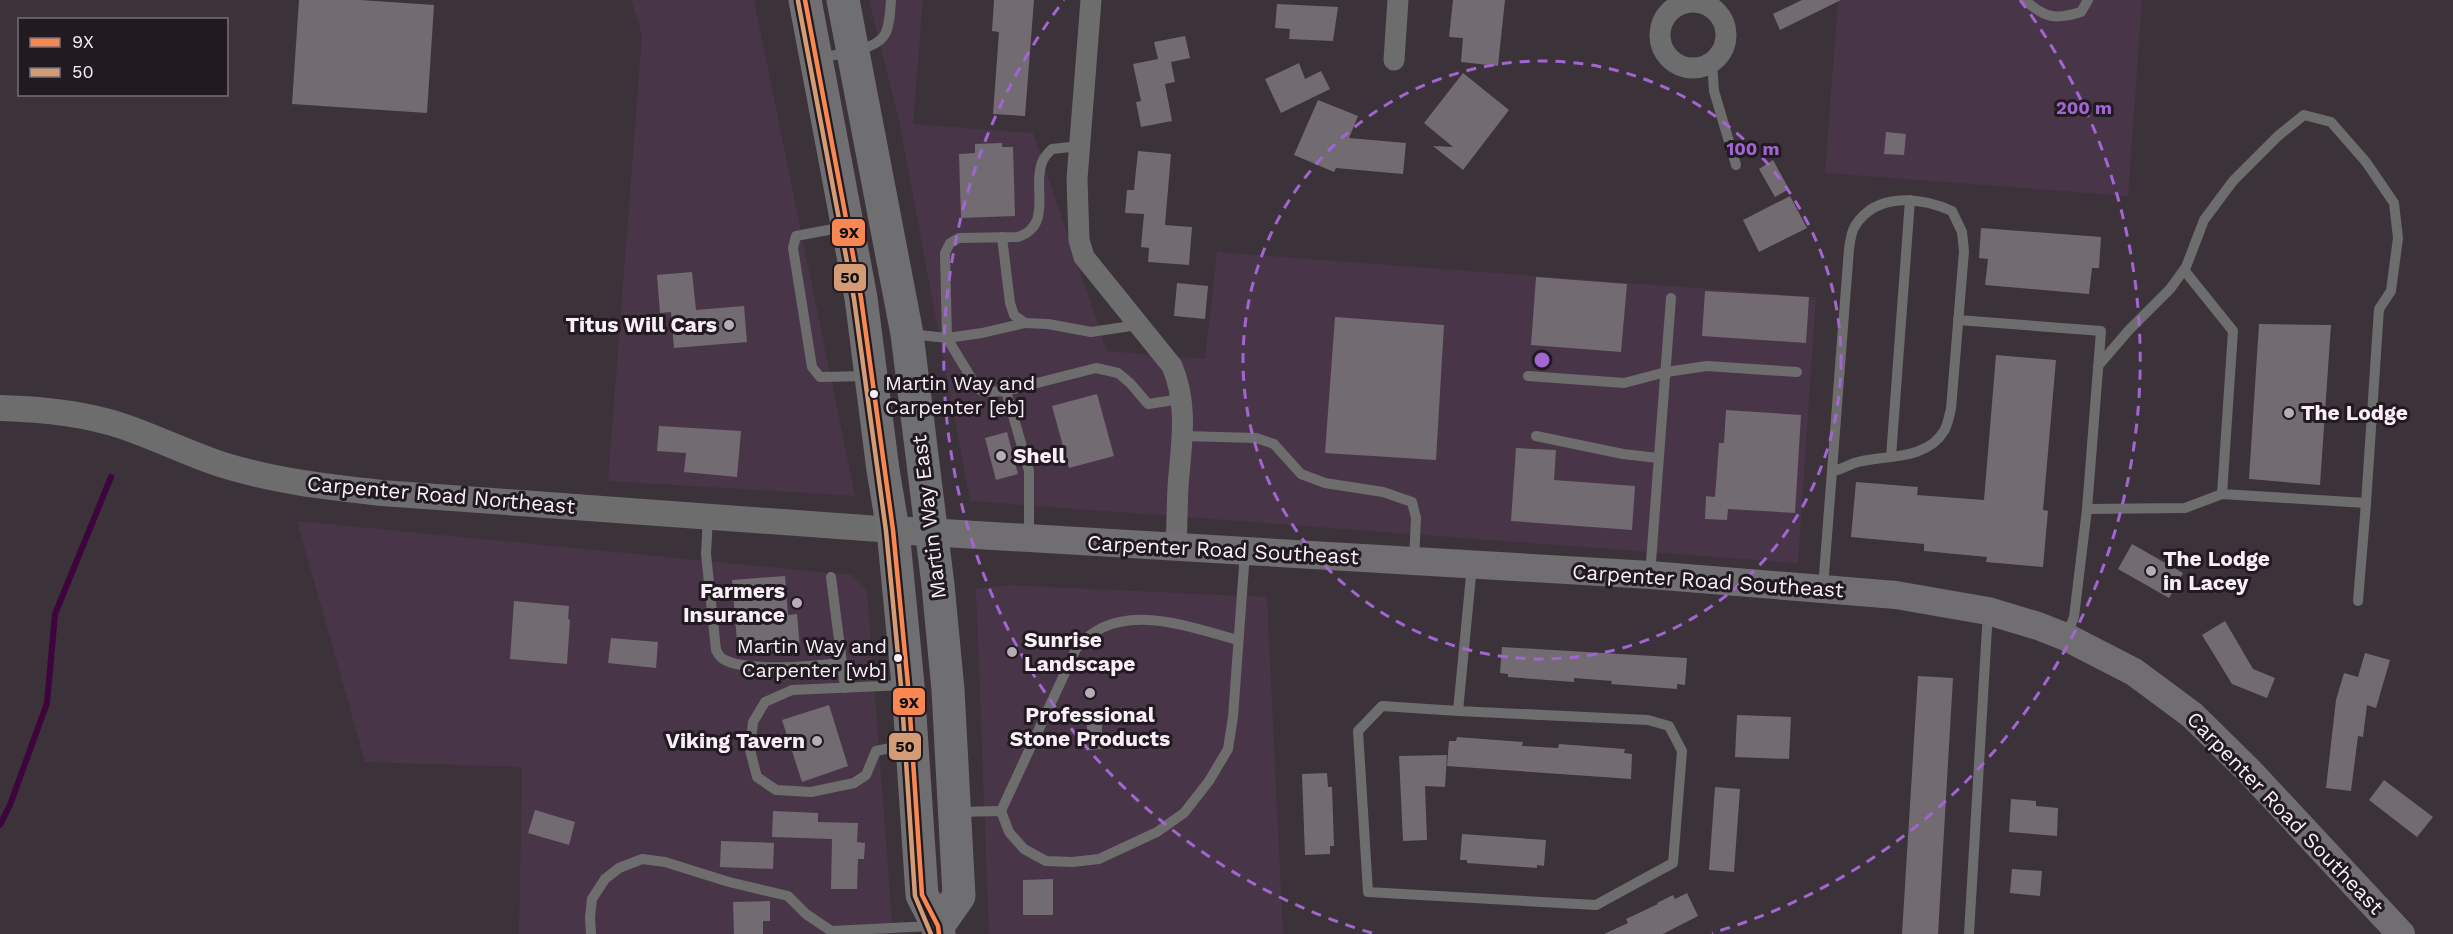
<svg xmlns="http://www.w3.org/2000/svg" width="2453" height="934" viewBox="0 0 2453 934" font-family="'Work Sans',sans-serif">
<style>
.built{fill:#493548}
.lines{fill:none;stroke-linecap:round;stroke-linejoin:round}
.stream{stroke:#3d043e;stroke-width:6}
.building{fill:#736b72}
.service{stroke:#6d6d6d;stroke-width:10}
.minor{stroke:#6d6d6d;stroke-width:21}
.tertiary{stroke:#6d6d6d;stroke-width:26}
.secondary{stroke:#706e71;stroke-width:28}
.primary{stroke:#6f6e70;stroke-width:33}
.bus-1-casing{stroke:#211a21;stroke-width:9}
.bus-2-casing{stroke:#211a21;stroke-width:9}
.bus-1{stroke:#f88751;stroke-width:4.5}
.bus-2{stroke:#d39c74;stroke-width:4.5}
.ring{fill:none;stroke:#a166d0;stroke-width:3;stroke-dasharray:10 8}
.poi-dot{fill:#b8adb6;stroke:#211a21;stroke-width:2}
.bus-dot{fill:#faeff9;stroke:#211a21;stroke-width:2}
.labels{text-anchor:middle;stroke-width:6;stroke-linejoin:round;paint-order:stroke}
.bus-label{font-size:20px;fill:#faeff9;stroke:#211a21;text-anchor:start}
.poi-label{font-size:21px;font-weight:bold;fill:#faeff9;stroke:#211a21;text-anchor:start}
.street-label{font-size:21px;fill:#faeff9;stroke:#211a21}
.centre{fill:#a166d0;stroke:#211a21;stroke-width:3}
.ring-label{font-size:18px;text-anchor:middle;font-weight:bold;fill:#a166d0;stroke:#211a21;stroke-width:6;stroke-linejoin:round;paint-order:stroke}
.line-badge{stroke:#211a21;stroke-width:2}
.pale-badge-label{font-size:16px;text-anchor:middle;font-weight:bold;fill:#111}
</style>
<rect width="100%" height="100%" fill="#3c323a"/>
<g class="built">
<path d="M631 0H754L855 496 608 481 642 34Z"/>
<path d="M869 0H923L913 124 1033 133 1107 351 1205 359 1217 252 1816 297 1798 563 970 501 899 121Z"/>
<path d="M1838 0H2142L2128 196 1825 173Z"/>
<path d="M297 521 852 575 867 590 893 934H519L522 767 365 762Z"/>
<path d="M1007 585 1267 597 1283 934H989L976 589Z"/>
</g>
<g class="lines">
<path class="stream" d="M0 825 10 805 47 703 55 614 111 477"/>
</g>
<g class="building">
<path d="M299 0H360L434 5 427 113 292 104Z"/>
<path d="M994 0H1034L1025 116 993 114 999 32 992 31Z"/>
<path d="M1453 0H1505L1498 66 1461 62 1463 38 1449 37Z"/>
<path d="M1802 0H1841L1780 30 1773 14Z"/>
<path d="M1277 4 1338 7 1333 41 1289 39 1290 29 1275 28Z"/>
<path d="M1185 36 1190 58 1171 62 1175 82 1165 84 1172 121 1141 127 1136 102 1141 101 1133 64 1158 59 1154 42Z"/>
<path d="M1299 63 1305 79 1321 71 1330 89 1281 113 1265 79Z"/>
<path d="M1463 73 1509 110 1463 170 1433 146 1453 147 1424 123Z"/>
<path d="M1318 100 1358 116 1349 138 1406 143 1403 174 1336 168 1334 172 1294 155Z"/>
<path d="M1886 132 1906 134 1904 155 1884 154Z"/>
<path d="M1002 143V147H1013L1015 216 961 218 959 154 975 153V144Z"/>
<path d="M1138 151 1171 154 1165 225 1192 227 1189 265 1148 262 1149 248 1141 247 1144 214 1125 213 1127 190H1134Z"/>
<path d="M1773 160 1789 189 1775 197 1759 169Z"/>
<path d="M1790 196 1807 228 1759 252 1743 220Z"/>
<path d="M1981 228 2101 237 2099 268H2092L2089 294 1985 285 1988 259 1979 258Z"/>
<path d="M692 272 696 310 744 306 747 342 674 348 671 312 660 313 657 275Z"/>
<path d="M1536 277 1627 284 1621 352 1531 345Z"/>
<path d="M1177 283 1208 286 1205 319 1174 316Z"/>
<path d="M1705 291 1809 297 1806 343 1702 336Z"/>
<path d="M1335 317 1444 325 1436 460 1325 453Z"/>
<path d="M2259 324 2331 325 2320 485 2249 479Z"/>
<path d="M1996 355 2056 360 2043 510 2048 511 2043 567 1986 562 1987 557 1924 551V544L1851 537 1856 482 1918 487 1917 495 1984 500Z"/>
<path d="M1097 394 1114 456 1069 468 1052 406Z"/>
<path d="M1726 410 1801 415 1795 513 1728 509 1727 520 1705 519 1706 496 1715 497 1719 443H1724Z"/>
<path d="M659 426 741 431 737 477 684 472 686 453 657 451Z"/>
<path d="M1007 432 1018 474 996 480 985 438Z"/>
<path d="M1516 448 1556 450 1554 480 1635 486 1632 530 1511 521Z"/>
<path d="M2132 544 2183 573 2169 598 2118 569Z"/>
<path d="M785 576 788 615 797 614 800 649 738 654 732 580Z"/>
<path d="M514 601 569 606 568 619 570 620 567 664 510 659Z"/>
<path d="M2225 621 2253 669 2275 678 2267 698 2232 684 2202 635Z"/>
<path d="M611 638 658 642 656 668 608 663Z"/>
<path d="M1502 647 1687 658 1685 685 1677 684V689L1611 684 1612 681 1574 678V682L1508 677V674L1500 673Z"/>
<path d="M2365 653 2390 660 2376 708 2367 705 2363 737 2358 736 2351 791 2326 788 2336 700 2344 673 2358 677Z"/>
<path d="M1918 676 1953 678 1938 934H1902Z"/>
<path d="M829 705 848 766 802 782 782 720Z"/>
<path d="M1101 712 1103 749 1088 750 1086 713Z"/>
<path d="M1737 715 1791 717 1789 759 1735 757Z"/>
<path d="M1457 737 1523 742 1522 746 1558 748 1559 744 1625 749 1624 753 1632 754 1631 779 1447 766 1449 741H1456Z"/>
<path d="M1447 755 1445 787 1425 786 1427 840 1403 841 1399 756Z"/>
<path d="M1327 773 1328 787H1332L1334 846H1330V854L1305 855 1302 774Z"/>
<path d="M2384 780 2433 817 2417 837 2369 800Z"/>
<path d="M1715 787 1740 789 1734 872 1709 870Z"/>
<path d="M2011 799 2036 801V806L2058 808 2057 836 2009 832Z"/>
<path d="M535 810 575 822 569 845 528 833Z"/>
<path d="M773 811 818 813V822L858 823 857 842 865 843 864 859H858L857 889H831L832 839 772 837Z"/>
<path d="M1462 834 1546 840 1544 866 1537 865V868L1467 863V860H1460Z"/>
<path d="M721 841 774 843 773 869 720 867Z"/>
<path d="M2012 869 2042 871 2040 896 2010 893Z"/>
<path d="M1053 879V915H1023V880Z"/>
<path d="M1687 893 1698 916 1663 934H1604L1628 923 1626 919 1658 904 1657 903 1673 895 1675 899Z"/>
<path d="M770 901V921H763V934H734L733 902Z"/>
</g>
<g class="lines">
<g class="service">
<path d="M2025 0C2044 18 2056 20 2081 12L2088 0"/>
<path d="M820 58C837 54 872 51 883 37 890 29 890 11 891 0"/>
<path d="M1712 62 1714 91 1736 165"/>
<path d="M844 227 796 236 793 248 812 367 820 377 868 376"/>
<path d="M1002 237 1010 303 1014 315 1025 323 1048 324 1091 332 1138 325"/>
<path d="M2184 270 2233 331 2222 494"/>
<path d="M1958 320 2101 331 2087 509 2074 617 2066 637"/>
<path d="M1025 323 982 333 947 338 945 253 950 243 959 238 1018 237C1054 225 1031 186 1043 160 1045 156 1049 152 1052 149L1079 146"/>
<path d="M910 334 947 338 976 386 983 392 1006 391 1096 368 1118 373 1130 383 1148 404 1181 399"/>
<path d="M1528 376 1624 383 1666 372 1707 366 1797 372"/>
<path d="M1006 391 1029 471V536"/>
<path d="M1184 436 1256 438 1274 444 1301 474 1325 483 1383 492 1412 502 1416 518 1414 561"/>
<path d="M1536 436 1623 454 1658 458"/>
<path d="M1891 457 1910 200"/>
<path d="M2087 509 2185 508 2222 494 2366 503 2379 309 2391 291 2398 238 2394 203 2366 162 2331 122 2304 115 2278 136 2233 181 2204 220 2186 267 2170 289 2129 330 2098 366"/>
<path d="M708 517 706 554 716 650C718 654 720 658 725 660 747 672 816 666 842 663L845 688"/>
<path d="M1650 575 1671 298"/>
<path d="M831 577 842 663"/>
<path d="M1823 588C1831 475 1840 362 1849 249 1850 242 1851 232 1855 226 1876 192 1920 197 1952 211L1962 232 1964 251 1951 409C1949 415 1948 425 1944 431 1927 460 1886 455 1858 462 1849 464 1842 470 1832 471"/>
<path d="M2358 601 2366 503"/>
<path d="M905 685 792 690 765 702 753 722 750 750 757 777 776 790 811 792 854 783 866 775 876 751 909 744"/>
<path d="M1458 711 1648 720 1669 726 1682 751 1673 863 1596 905 1368 892 1358 731 1382 706 1458 711 1472 565"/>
<path d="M1001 811 1076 649C1116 598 1186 626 1238 640"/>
<path d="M958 812 1001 811 1009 832 1024 849 1046 861 1072 862 1099 859 1157 832 1184 813 1209 781 1228 749 1233 717 1245 552"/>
<path d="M591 934 590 917 592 899 605 879 619 868 642 859 665 862 729 882 788 896 806 914 831 931 932 926"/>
<path d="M1969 934 1988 611"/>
</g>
<g class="minor">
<path d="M1091 0 1077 179 1079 240 1084 257 1172 366C1189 406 1181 445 1178 487 1177 507 1177 528 1176 548"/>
<circle cx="1693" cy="35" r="33"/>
<path d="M1394 60 1398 0"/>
</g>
<path class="tertiary" d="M0 408C41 409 83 413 122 426 155 437 187 453 220 464 273 481 327 487 382 493L893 530"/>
<path class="secondary" d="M893 530 1650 575 1896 595 1988 611 2038 626 2066 637 2134 672 2192 715 2250 772 2401 934"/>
<g class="primary">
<path d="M805 0 861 298 883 470 893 530 908 685 922 895 938 926 939 934"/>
<path d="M843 0 907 334 938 585 948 690 959 896 938 926"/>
</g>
<g class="bus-1-casing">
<path id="bus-1" d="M805 0 861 298 893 530 908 685 922 895 938 926 939 934"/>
</g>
<g class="bus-2-casing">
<path id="bus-2" d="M798 1 854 299 886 531 901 686 915 896 931 934"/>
</g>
<use href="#bus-1" class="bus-1"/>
<use href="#bus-2" class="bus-2"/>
</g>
<g class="ring">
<circle cx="1542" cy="360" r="299"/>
<path d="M1372 933A598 598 0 0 1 1064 0M2020 0A598 598 0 0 1 1712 933"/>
</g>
<g class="poi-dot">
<circle cx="729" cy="325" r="6"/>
<circle cx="2289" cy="413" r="6"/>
<circle cx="1001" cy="456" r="6"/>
<circle cx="2151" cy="571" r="6"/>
<circle cx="797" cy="603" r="6"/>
<circle cx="1012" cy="652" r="6"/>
<circle cx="1090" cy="693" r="6"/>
<circle cx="817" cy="741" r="6"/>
</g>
<g class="bus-dot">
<circle cx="874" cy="394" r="5"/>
<circle cx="898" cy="658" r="5"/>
</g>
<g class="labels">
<g class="bus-label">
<text x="885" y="390">Martin Way and<tspan x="885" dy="24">Carpenter [eb]</tspan></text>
<text x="887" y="653" text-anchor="end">Martin Way and<tspan x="887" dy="24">Carpenter [wb]</tspan></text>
</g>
<g class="poi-label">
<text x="717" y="332" text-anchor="end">Titus Will Cars</text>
<text x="2301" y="420">The Lodge</text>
<text x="1013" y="463">Shell</text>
<text x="2163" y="566">The Lodge<tspan x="2163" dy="24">in Lacey</tspan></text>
<text x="785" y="598" text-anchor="end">Farmers<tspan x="785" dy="24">Insurance</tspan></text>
<text x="1024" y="647">Sunrise<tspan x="1024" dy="24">Landscape</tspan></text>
<text x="1090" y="722" text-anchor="middle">Professional<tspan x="1090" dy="24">Stone Products</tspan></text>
<text x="805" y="748" text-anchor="end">Viking Tavern</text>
</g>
<g class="street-label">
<text transform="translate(441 495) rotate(5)" y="7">Carpenter Road Northeast</text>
<text transform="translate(929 517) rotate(-97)" y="7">Martin Way East</text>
<text transform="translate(1223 550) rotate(3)" y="7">Carpenter Road Southeast</text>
<text transform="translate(1708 581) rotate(4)" y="7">Carpenter Road Southeast</text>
<text transform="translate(2285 813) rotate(46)" y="7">Carpenter Road Southeast</text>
</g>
</g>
<circle cx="1542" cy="360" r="9" class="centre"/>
<g class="ring-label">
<text x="2084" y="114">200 m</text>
<text x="1753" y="155">100 m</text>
</g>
<g class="line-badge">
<rect x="831" y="218" width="35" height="29" rx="6" fill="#f88751"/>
<rect x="833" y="263" width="34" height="29" rx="6" fill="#d39c74"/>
<rect x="892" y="687" width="34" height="29" rx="6" fill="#f88751"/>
<rect x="888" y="732" width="34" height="29" rx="6" fill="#d39c74"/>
</g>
<g class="pale-badge-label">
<text x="849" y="238">9X</text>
<text x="850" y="283">50</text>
<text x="909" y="708">9X</text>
<text x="905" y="752">50</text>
</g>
<rect x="18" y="18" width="210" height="78" fill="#211a21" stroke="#786f77" stroke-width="1.5"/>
<rect x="30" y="38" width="30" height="9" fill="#f88751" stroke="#786f77" stroke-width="1.5"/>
<text x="72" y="48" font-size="18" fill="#faeff9">9X</text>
<rect x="30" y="68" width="30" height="9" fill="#d39c74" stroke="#786f77" stroke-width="1.5"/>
<text x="72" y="78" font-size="18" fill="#faeff9">50</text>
</svg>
